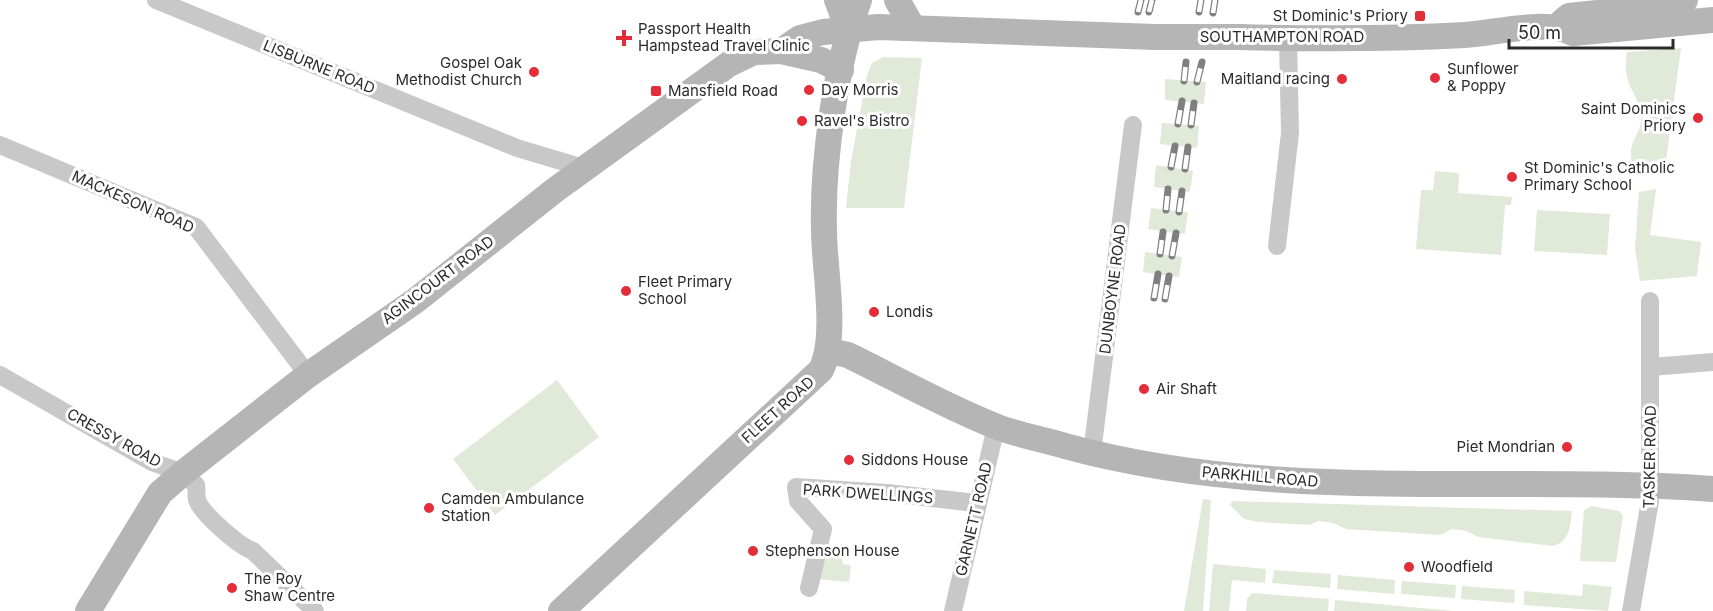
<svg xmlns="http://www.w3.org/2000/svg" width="1713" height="611" viewBox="0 0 1713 611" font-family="Inter,sans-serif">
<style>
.green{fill:#e1e9d8}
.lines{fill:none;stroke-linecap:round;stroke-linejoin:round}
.street{stroke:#c8c8c8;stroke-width:18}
.secondary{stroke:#b5b5b5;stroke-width:26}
.rail-casing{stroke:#808080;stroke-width:7}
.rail{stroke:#fff;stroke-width:4.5;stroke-dasharray:14;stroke-linecap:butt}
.secondary-bridge{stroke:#b5b5b5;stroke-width:26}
.poi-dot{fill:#e32d39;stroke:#fff;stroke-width:2}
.labels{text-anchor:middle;stroke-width:6;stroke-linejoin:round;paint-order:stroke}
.poi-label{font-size:15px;fill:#2b2b2b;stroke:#fff;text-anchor:start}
.street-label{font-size:15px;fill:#2b2b2b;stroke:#fff}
</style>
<rect width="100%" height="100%" fill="#fff"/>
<g class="green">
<path d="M1681 48 1665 168 1660 173 1635 172C1623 140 1642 138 1641 117 1639 91 1621 87 1627 52Z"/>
<path d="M883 57 922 58 904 208H846L851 161 867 75 872 63Z"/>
<path d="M1165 79 1206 82 1204 104 1165 100Z"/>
<path d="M1162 123 1199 126 1197 148 1160 144Z"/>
<path d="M1156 165 1193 171 1190 192 1154 187Z"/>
<path d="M1435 171 1459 173 1458 193 1512 197 1511 205H1505L1501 255 1416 249 1421 190H1433Z"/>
<path d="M1656 189 1650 235 1701 242 1697 276 1640 281 1635 248 1639 192Z"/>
<path d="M1151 208 1188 212 1185 234 1148 229Z"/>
<path d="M1537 210 1610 214 1607 255 1534 251Z"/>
<path d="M1145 252 1182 257 1179 277 1143 272Z"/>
<path d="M557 380 599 437 495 515 453 459Z"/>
<path d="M1203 499 1211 500 1203 611H1184Z"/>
<path d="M1232 501 1572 511C1570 527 1570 541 1553 546L1478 537 1467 531 1452 529 1440 535 1346 529 1333 523 1319 521 1309 525 1259 522 1244 519 1230 505Z"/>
<path d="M1591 506 1619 511 1623 516 1616 562 1580 561 1584 510Z"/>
<path d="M840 548 843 564 851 565 849 582 816 579 824 552Z"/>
<path d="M1213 564 1266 569 1265 583 1232 580 1229 611H1209Z"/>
<path d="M1274 570 1331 574 1330 588 1272 583Z"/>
<path d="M1338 575 1395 580 1394 594 1337 589Z"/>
<path d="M1402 581 1456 585 1455 598 1401 594Z"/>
<path d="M1583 584 1612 587 1608 611 1524 605V591L1582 596Z"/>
<path d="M1462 586 1515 590 1514 603 1461 599Z"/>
<path d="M1252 593 1329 599 1328 611H1246L1247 599Z"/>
<path d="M1335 600 1454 611H1334Z"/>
</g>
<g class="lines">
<g class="street">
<path d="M156 0 517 148 584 168"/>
<path d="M0 145 196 227 308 375"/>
<path d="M1277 246 1290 133 1288 38"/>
<path d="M1651 367 1713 362"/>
<path d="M0 375 152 462 183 473 196 485C197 490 196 496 197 500 202 514 239 546 253 551L315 611"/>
<path d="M1092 453 1133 125"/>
<path d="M809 588 823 529 798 501 796 487 887 493 976 503"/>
<path d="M953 611 996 427"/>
<path d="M1631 611 1650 501V301"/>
</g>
<g class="secondary">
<path d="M837 0 848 29"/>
<path d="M897 0 913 28"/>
<path d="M1563 21 1569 16 1661 6 1685 0"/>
<path d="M1240 37C1315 39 1390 39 1465 35 1497 33 1545 19 1573 33L1713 20"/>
<path d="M781 51 821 60 841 70"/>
<path d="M829 351 848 355C897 379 945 406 995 426 1017 435 1042 439 1065 446 1276 504 1497 474 1713 489"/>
<path d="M88 611 160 493 183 473 308 375 415 301 555 190 729 64 754 52 781 51 800 38 823 32 878 27 1155 37"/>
<path d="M561 611 821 370C838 336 824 269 824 230 822 162 836 63 859 0"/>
</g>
<g class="rail-casing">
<g id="rail">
<path d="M1138 12 1141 0"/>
<path d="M1149 12 1152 0"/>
<path d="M1199 12 1201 0"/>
<path d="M1213 13 1215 0"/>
<path d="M1184 81 1186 62"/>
<path d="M1197 82 1202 62"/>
<path d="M1178 124 1182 101"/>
<path d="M1191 125 1194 103"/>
<path d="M1171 167 1175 146"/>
<path d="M1185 169 1188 147"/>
<path d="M1166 210 1168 189"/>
<path d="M1179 212 1182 191"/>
<path d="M1160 254 1163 232"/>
<path d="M1172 256 1176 233"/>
<path d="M1154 298 1158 274"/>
<path d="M1165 299 1169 276"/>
</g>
</g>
<use href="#rail" class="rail"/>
<path class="secondary-bridge" d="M1155 37H1240"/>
</g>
<g class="poi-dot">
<rect x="1414" y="10" width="12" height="12" rx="3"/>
<path d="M621 29h6v6h6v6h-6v6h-6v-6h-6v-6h6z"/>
<circle cx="534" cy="72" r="6"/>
<circle cx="1435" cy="78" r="6"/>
<circle cx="1342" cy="79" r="6"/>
<circle cx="809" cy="90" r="6"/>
<rect x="650" y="85" width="12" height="12" rx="3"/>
<circle cx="1698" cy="118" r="6"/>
<circle cx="802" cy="121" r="6"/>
<circle cx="1512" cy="177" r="6"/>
<circle cx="626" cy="291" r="6"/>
<circle cx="874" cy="312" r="6"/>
<circle cx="1144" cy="389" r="6"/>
<circle cx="1567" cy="447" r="6"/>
<circle cx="849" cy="460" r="6"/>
<circle cx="429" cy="508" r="6"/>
<circle cx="753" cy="551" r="6"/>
<circle cx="1409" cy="567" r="6"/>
<circle cx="232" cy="588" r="6"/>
</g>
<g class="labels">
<g class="poi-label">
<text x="1408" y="21" text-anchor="end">St Dominic's Priory</text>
<text x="638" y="34">Passport Health<tspan x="638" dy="17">Hampstead Travel Clinic</tspan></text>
<text x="522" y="68" text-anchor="end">Gospel Oak<tspan x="522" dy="17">Methodist Church</tspan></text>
<text x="1447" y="74">Sunflower<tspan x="1447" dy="17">&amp; Poppy</tspan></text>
<text x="1330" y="84" text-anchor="end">Maitland racing</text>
<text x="821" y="95">Day Morris</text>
<text x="668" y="96">Mansfield Road</text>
<text x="1686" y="114" text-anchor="end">Saint Dominics<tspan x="1686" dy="17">Priory</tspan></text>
<text x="814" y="126">Ravel's Bistro</text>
<text x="1524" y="173">St Dominic's Catholic<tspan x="1524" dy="17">Primary School</tspan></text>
<text x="638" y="287">Fleet Primary<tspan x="638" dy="17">School</tspan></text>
<text x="886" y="317">Londis</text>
<text x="1156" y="394">Air Shaft</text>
<text x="1555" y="452" text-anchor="end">Piet Mondrian</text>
<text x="861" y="465">Siddons House</text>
<text x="441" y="504">Camden Ambulance<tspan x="441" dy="17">Station</tspan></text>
<text x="765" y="556">Stephenson House</text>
<text x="1421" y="572">Woodfield</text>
<text x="244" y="584">The Roy<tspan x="244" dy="17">Shaw Centre</tspan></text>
</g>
<g class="street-label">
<text x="1282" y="42">SOUTHAMPTON ROAD</text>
<text transform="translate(319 67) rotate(22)" y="5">LISBURNE ROAD</text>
<text transform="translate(133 202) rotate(24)" y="5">MACKESON ROAD</text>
<text transform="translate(438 280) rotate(-37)" y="5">AGINCOURT ROAD</text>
<text transform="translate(1113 289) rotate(-83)" y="5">DUNBOYNE ROAD</text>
<text transform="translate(778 410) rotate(-42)" y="5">FLEET ROAD</text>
<text transform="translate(114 438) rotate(29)" y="5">CRESSY ROAD</text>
<text transform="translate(1650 457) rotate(-89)" y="5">TASKER ROAD</text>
<text transform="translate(1260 477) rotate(5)" y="5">PARKHILL ROAD</text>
<text transform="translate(868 494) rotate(4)" y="5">PARK DWELLINGS</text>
<text transform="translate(974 519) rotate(-77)" y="5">GARNETT ROAD</text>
</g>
</g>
<path d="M1509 39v9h164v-9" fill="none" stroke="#2b2b2b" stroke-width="3"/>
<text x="1518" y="39" font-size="18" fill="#2b2b2b" stroke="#ffffff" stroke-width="4.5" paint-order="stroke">50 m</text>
</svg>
